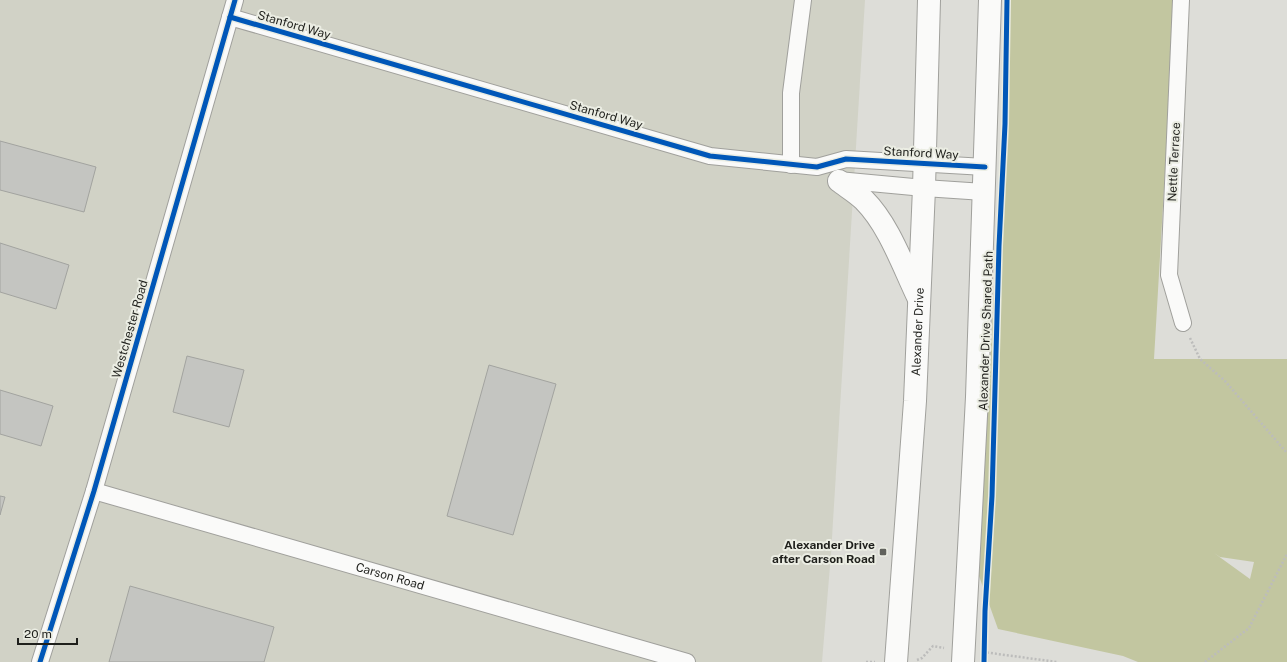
<svg xmlns="http://www.w3.org/2000/svg" width="1287" height="662" viewBox="0 0 1287 662" font-family="'Public Sans',sans-serif">
<style>
.built{fill:#d1d2c6}
.green{fill:#c2c6a0;fill-rule:evenodd}
.building{fill:#c4c5c1;stroke:#a2a39f}
.lines{fill:none;stroke-linecap:round;stroke-linejoin:round}
.street-casing{stroke:#a0a09c;stroke-width:18}
.primary-casing{stroke:#a0a09c;stroke-width:24}
.path{stroke:#bcbcbb;stroke-width:2.5;stroke-dasharray:2 2;stroke-linecap:butt}
.street{stroke:#fafaf9;stroke-width:16}
.primary{stroke:#fafaf9;stroke-width:22}
.cycleway-casing{stroke:#ebede3;stroke-width:8}
.cycleway{stroke:#0057b8;stroke-width:5}
.poi-dot{fill:#61625d;stroke:#ebede3;stroke-width:1.5}
.labels{text-anchor:middle;stroke-width:4;stroke-linejoin:round;paint-order:stroke}
.street-label{font-size:12px;fill:#1e1f1b;stroke:#ebede3}
.poi-label{font-size:12px;font-weight:bold;fill:#1e1f1b;stroke:#ebede3;text-anchor:end}
</style>
<rect width="100%" height="100%" fill="#ddddd8"/>
<path class="built" d="M0 0H865L831 554 822 662H0Z"/>
<path class="green" d="M1009 0H1175L1154 359H1287V662H1138L1123 656 998 629 979 576ZM1214 553 1220 557 1254 562 1250 579Z"/>
<g class="building">
<path d="M0 141 96 167 84 212 0 190Z"/>
<path d="M0 243 69 265 56 309 0 292Z"/>
<path d="M187 356 244 370 229 427 173 412Z"/>
<path d="M489 365 556 384 513 535 447 516Z"/>
<path d="M0 390 53 406 41 446 0 434Z"/>
<path d="M0 496 5 497 0 515Z"/>
<path d="M130 586 274 627 264 662H109Z"/>
</g>
<g class="lines">
<g class="street-casing">
<g id="street">
<path d="M1181 0 1169 275 1183 323"/>
<path d="M230 17 710 156 817 167 846 159 985 167"/>
<path d="M791 165V93L803 0"/>
<path d="M838 180 924 188 984 192"/>
<path id="s1" d="M94 491 687 662"/>
<path d="M40 662 94 491 235 0"/>
</g>
</g>
<g class="primary-casing">
<g id="primary">
<path d="M839 181C847 187 857 193 864 200 889 225 903 266 918 297"/>
<path id="s2" d="M896 662 915 401 924 188 929 0"/>
<path d="M963 662 977 397 990 0"/>
</g>
</g>
<g class="path">
<path d="M1190 338 1200 359 1225 381 1287 453"/>
<path d="M983 652 1057 662"/>
<path d="M917 660 922 658 933 646 944 648"/>
<path d="M866 662H875"/>
<path d="M1205 662 1249 628 1287 554"/>
</g>
<use href="#street" class="street"/>
<use href="#primary" class="primary"/>
<g class="cycleway-casing">
<g id="cycleway">
<path d="M230 17 710 156 817 167 846 159 985 167"/>
<path d="M40 662 94 491 235 0"/>
<path d="M984 662 985 611 992 496 999 246 1005 124 1007 0"/>
</g>
</g>
<use href="#cycleway" class="cycleway"/>
</g>
<rect class="poi-dot" x="879" y="548" width="8" height="8" rx="2"/>
<g class="labels">
<g class="street-label">
<text transform="translate(294 25) rotate(16)" y="4">Stanford Way</text>
<text transform="translate(606 115) rotate(16)" y="4">Stanford Way</text>
<text transform="translate(921 153) rotate(3)" y="4">Stanford Way</text>
<text transform="translate(1174 162) rotate(-87)" y="4">Nettle Terrace</text>
<text transform="translate(130 329) rotate(-74)" y="4">Westchester Road</text>
<text dy="4" stroke="none"><textPath href="#s2" startOffset="331">Alexander Drive</textPath></text>
<text transform="translate(986 331) rotate(-88)" y="4">Alexander Drive Shared Path</text>
<text dy="4" stroke="none"><textPath href="#s1" startOffset="308">Carson Road</textPath></text>
</g>
<g class="poi-label">
<text x="875" y="549">Alexander Drive<tspan x="875" dy="14">after Carson Road</tspan></text>
</g>
</g>
<path d="M18 638v6h59v-6" fill="none" stroke="#1e1f1b" stroke-width="2"/>
<text x="24" y="638" font-size="12" fill="#1e1f1b" stroke="#ebede3" stroke-width="3" paint-order="stroke">20 m</text>
</svg>
